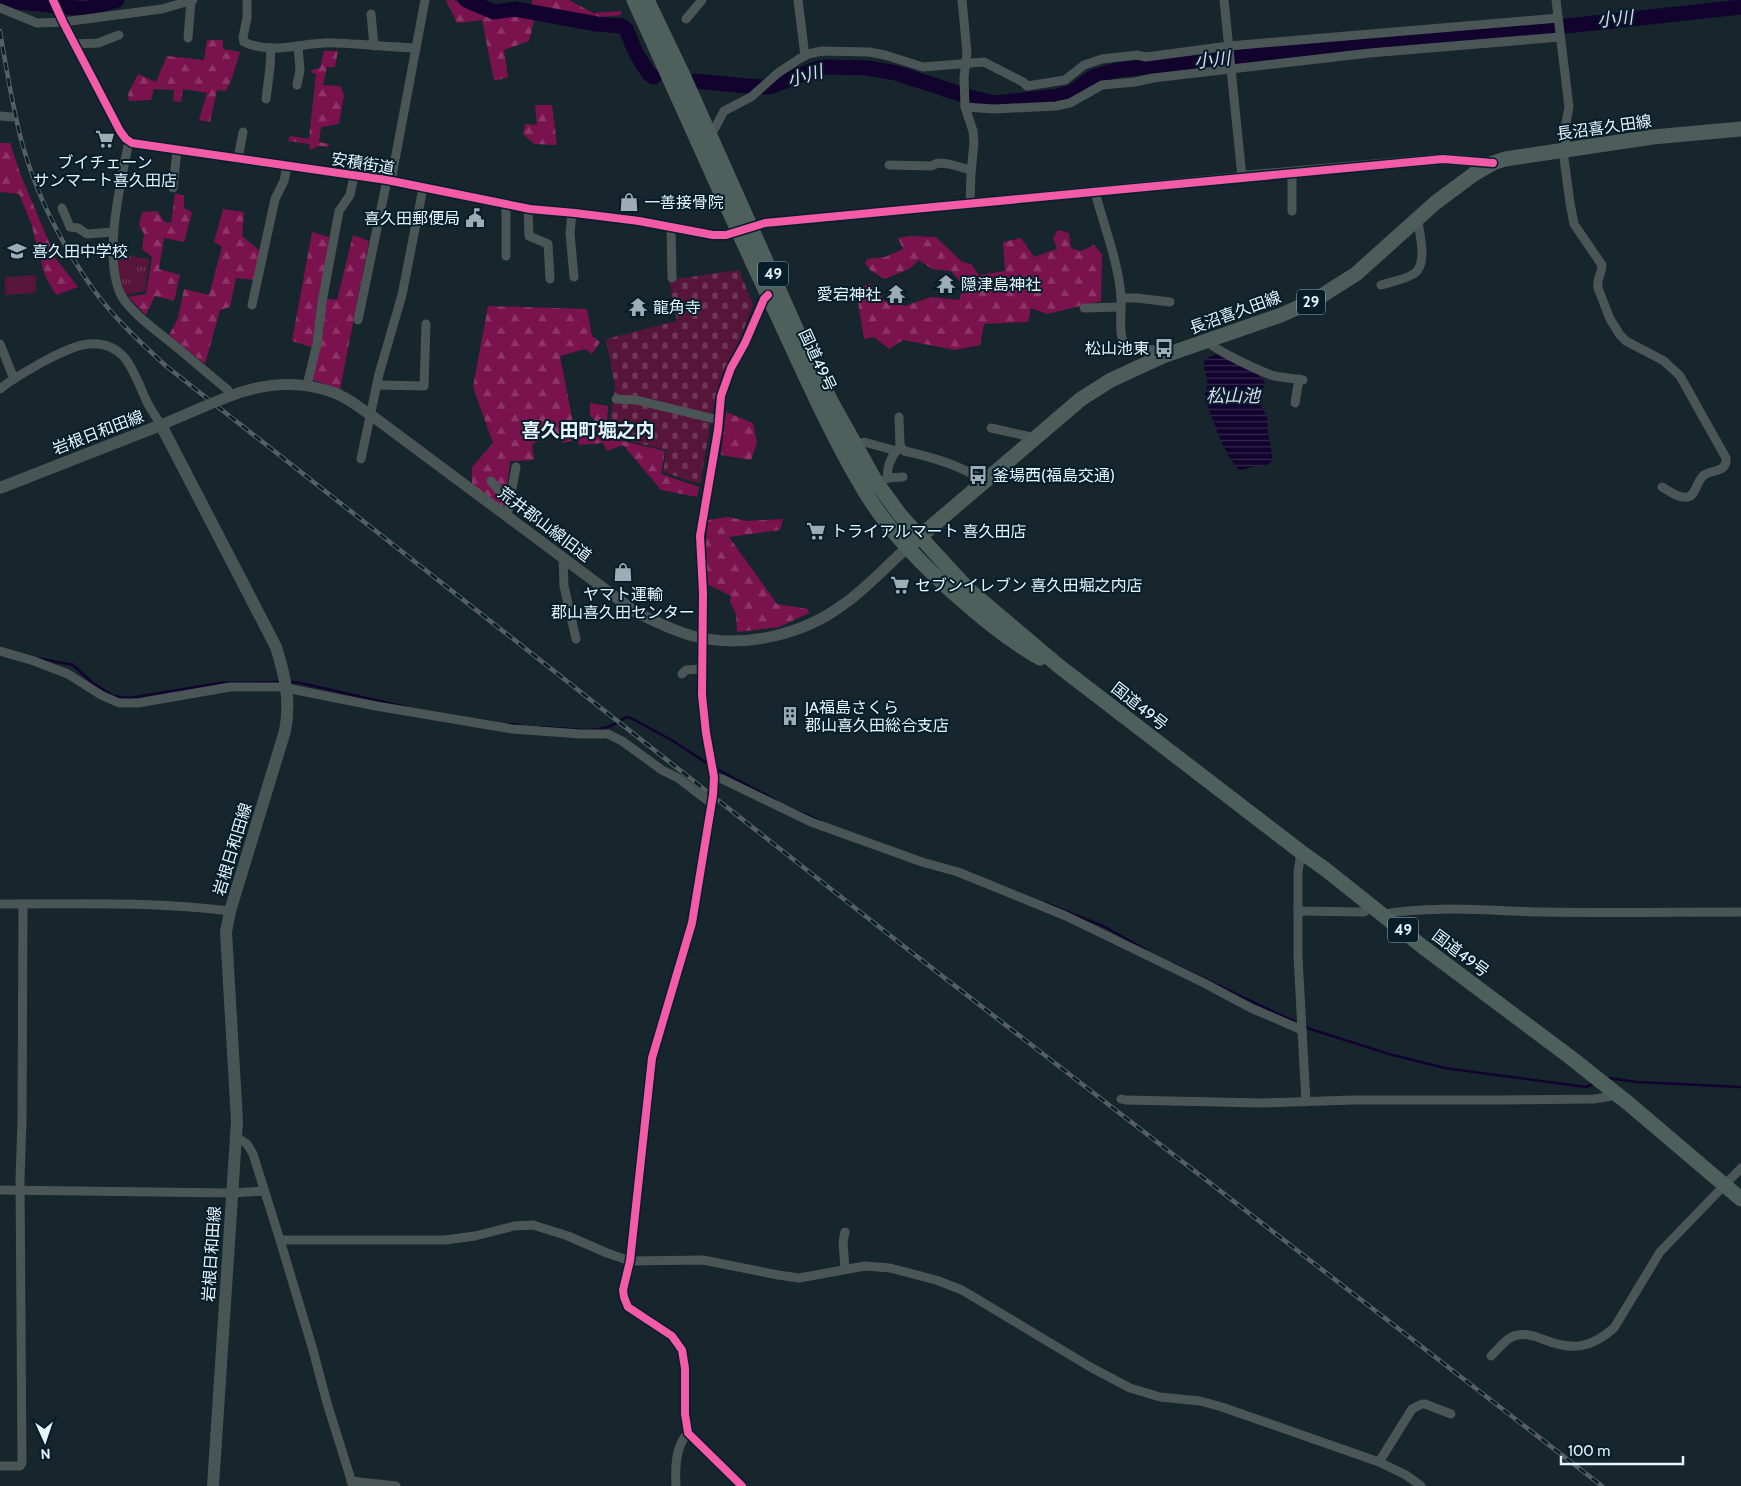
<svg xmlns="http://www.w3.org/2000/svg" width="1741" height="1486" viewBox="0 0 1741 1486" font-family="Cabin,'Noto Sans JP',sans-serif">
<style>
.forest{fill:url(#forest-firs)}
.cemetery{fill:url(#cemetery-stones)}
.park{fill:url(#park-tufts)}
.garden{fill:#58153a}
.water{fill:url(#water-rules)}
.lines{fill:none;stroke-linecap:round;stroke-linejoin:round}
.stream{stroke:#12032e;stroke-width:2.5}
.river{stroke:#12032e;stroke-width:15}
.minor{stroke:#495655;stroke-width:9}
.tertiary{stroke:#495655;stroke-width:11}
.secondary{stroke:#475654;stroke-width:12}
.primary{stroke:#4c5d5a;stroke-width:15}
.trunk{stroke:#4e605c;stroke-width:15}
.rail-casing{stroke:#546060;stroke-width:4.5}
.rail{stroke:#051e2a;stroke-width:2.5;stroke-dasharray:8;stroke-linecap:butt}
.tertiary-bridge{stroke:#495655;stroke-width:11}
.cycleway-casing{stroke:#051e2a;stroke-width:11}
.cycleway{stroke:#f35aa7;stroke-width:8}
.labels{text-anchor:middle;stroke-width:4;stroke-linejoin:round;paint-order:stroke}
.shield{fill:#051e2a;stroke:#a2b4be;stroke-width:1}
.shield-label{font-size:15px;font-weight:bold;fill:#e6f5fe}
.street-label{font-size:16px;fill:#e6f5fe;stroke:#051e2a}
.poi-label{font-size:16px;fill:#e6f5fe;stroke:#051e2a;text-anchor:start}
.water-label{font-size:18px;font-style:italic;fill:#dfd9f5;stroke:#051e2a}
.quarter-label{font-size:19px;font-weight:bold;fill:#e6f5fe;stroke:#051e2a}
</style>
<defs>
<pattern id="forest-firs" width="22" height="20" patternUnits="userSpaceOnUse" patternTransform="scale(1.25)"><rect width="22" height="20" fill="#7a124e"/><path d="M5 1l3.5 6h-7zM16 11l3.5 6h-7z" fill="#8d3569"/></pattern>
<pattern id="cemetery-stones" width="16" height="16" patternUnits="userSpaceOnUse" patternTransform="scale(1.25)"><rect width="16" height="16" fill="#58153a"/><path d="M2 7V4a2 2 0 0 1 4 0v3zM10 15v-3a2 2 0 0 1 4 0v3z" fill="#703858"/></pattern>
<pattern id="park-tufts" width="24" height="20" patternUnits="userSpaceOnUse" patternTransform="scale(1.25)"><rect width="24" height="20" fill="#58153a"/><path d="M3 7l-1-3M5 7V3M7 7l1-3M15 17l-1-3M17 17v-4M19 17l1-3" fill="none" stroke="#703858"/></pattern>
<pattern id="water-rules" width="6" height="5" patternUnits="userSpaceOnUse" patternTransform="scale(1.25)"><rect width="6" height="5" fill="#12032e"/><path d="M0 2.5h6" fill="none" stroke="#34284d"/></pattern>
</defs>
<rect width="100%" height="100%" fill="#17252d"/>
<g class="forest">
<path d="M446 0H454L462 5 495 15 509 17H532L534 21 529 41 504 50 508 77 494 81 482 20 457 23Z"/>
<path d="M532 0H569L593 13 621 11V15L601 17 591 21 528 7 532 3Z"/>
<path d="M207 40H223V49L240 52 232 78 226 91 217 90 210 122 199 120 207 93 183 89 181 102 173 101 174 90 154 89 151 100 129 101 128 94 138 74 156 82 167 56 204 60Z"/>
<path d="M324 51H338L335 67H327L323 85 340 86 344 95 339 124 321 127 319 142 329 144 328 147 319 146 309 150 310 144 288 141 290 136 309 139 316 74 312 73 311 70 320 68Z"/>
<path d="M535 105H552L557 145 534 144 523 134 525 124 537 125Z"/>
<path d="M0 143H10L20 173 56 259 78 287 56 295 45 276 31 223 19 194 0 192Z"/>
<path d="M175 193 184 196V208L192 212 184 242 164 238 159 269 180 275 174 301 155 296 146 315 128 297 146 294 152 257 142 249 144 234 139 225 142 212 157 211 165 222 171 223Z"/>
<path d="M223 209 244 212 242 236 260 251 256 280 236 278 230 307 220 310 205 364 169 335 178 318 184 289 209 295 222 247 214 242Z"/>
<path d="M1058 230 1069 233 1071 248 1081 251 1094 245 1102 254 1101 301 1047 314 1031 308 1028 322 984 324 980 345 955 350 903 340 889 349 874 337 864 339 858 301V288L870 284 888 304 896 301 905 306 931 297 959 300 964 286 951 271 932 269 919 260 909 269 884 279 870 270 865 263 867 259 885 257 903 249 898 238 910 236 936 237 962 262 971 264 979 275 1005 271 1003 242 1021 238 1034 257 1057 249 1053 238Z"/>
<path d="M312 232 329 237 323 298 337 300 353 235 369 241 340 389 310 379 311 347 292 341Z"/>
<path d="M488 306 587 309 592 336 600 342 592 354 585 349 560 356 576 439 564 443 548 433 532 445 534 460 510 461 506 494 503 508 472 484V467L493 443 473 387Z"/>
<path d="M590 403 608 406 606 437 665 451 661 474 699 487 697 497 661 490 623 445 607 451 603 443 579 445 577 426 598 424 590 415Z"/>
<path d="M726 412 753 423 757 443 751 460 721 455Z"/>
<path d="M728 517 747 521 783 519 780 530 729 537 777 604 808 609 809 613 779 627 737 632 736 614 730 602 731 596 707 584 705 553 708 520Z"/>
</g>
<path class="cemetery" d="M739 270 753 305 737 346 724 370 715 398 700 484 663 472 667 450 608 436 615 387 606 339 677 321 669 280Z"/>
<path class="park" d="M118 254 149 259 145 291 125 295 116 264Z"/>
<path class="garden" d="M36 275V293L5 295V277Z"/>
<path class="water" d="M1217 354C1230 360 1259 370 1265 383L1259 401 1267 417 1268 432 1273 460C1267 468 1261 464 1252 467 1247 468 1244 470 1239 470 1221 449 1215 425 1205 399 1205 392 1208 386 1207 379 1206 372 1202 367 1205 359Z"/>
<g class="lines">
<g class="stream">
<path d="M37 658 73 665 93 683 113 696 129 698 221 683 281 682"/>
<path d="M289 682H296L406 707"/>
<path d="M508 724 520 725"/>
<path d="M540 727 584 730"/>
<path d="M590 730C605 729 614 726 626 717L631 718 673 741 708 764"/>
<path d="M715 768 777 801"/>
<path d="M797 811 822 822"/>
<path d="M1045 903 1103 926 1146 950"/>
<path d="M1171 963 1295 1022"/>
<path d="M1304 1027 1389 1054 1445 1068 1586 1087 1593 1084"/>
<path d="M1608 1078 1637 1082 1741 1087"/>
</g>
<g class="river">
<path d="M0 0 85 9 117 0"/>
<path d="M466 0 494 12 515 9 597 24 622 26 626 29 636 53 649 74 654 77"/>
<path d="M695 81 746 86 770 87 818 68 827 67 868 68 896 73 970 97 995 103 1059 96 1072 92 1093 77 1117 70 1392 41 1576 25 1741 7"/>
</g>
<g class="minor">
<path d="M53 0 63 22 120 131 126 139 132 143 387 180 530 209 575 213 639 221 713 235H726L765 223 1247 176"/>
<path d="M247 0V18L243 37 244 42C273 56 305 41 335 43 362 44 389 47 416 48"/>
<path d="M798 0 805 56"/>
<path d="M962 0 967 53 964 77 965 107 973 131 974 142 971 173 970 204"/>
<path d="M1224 0 1242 177"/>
<path d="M1556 0 1569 107 1565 128 1566 151"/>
<path d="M0 8 37 23 63 22 162 9 193 0"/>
<path d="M371 14 374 46"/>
<path d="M686 19 702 0"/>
<path d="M188 38 191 0"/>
<path d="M74 44 98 43 119 35"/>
<path d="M297 85 300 70 298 46"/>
<path d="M266 99 270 67 271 48"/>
<path d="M965 107 994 109 1056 106 1070 103 1102 85 1135 82 1153 78 1370 53 1560 37"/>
<path d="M0 116 12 117"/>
<path d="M709 134 715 128 724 111 751 97 778 73 799 59 808 54 822 51 869 52 885 55 923 67 984 62 1023 82 1027 86 1065 80 1084 65 1102 59 1137 55 1146 57 1229 46 1558 18"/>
<path d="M129 141C121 182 103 254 120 293 128 310 154 329 169 341 189 357 208 374 228 390L230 396"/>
<path d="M1563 151 1570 203 1574 224 1602 265C1602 274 1596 279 1598 288L1610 319 1620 335 1626 341 1664 361 1680 376 1726 458C1727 473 1713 469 1704 475 1697 480 1696 495 1688 497 1679 499 1669 491 1662 487"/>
<path d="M238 159 243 132"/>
<path d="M889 165 931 166 938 163 949 164 971 170"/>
<path d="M1292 172V211"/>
<path d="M391 181 425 0"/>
<path d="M173 188 177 150"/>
<path d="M1095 192C1104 226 1118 261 1121 296 1122 306 1118 335 1124 342 1131 350 1147 350 1157 350L1163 356"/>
<path d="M62 208 70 227 78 228 87 234 113 232"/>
<path d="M528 209 529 236 548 244 550 279"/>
<path d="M572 213 570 233 574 277"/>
<path d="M671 227 672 278"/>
<path d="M506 256V204"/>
<path d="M1381 285C1391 282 1407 279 1415 273 1428 262 1419 234 1418 219"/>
<path d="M1121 298H1137L1170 302"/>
<path d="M252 305 275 199 284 181 287 166"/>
<path d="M1084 308 1121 307"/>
<path d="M358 320 387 180"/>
<path d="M1207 341C1216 351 1258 370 1271 375 1281 378 1293 378 1303 380"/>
<path d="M0 344 14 379"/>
<path d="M307 385 317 344 322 302 339 211 350 195 354 176"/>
<path d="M377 385 424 386 426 324"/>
<path d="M0 389C12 379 26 372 39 364 65 350 99 330 124 357 134 369 140 387 147 402 151 410 156 417 161 425"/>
<path d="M616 399 636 400 719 420"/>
<path d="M1295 403 1299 379"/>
<path d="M899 417 900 445 904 451C933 457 960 465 984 481"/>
<path d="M991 428 1036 438"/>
<path d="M854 445 864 442 893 450H897L901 447"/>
<path d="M361 459 379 374 402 295 423 188"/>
<path d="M888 478C886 469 891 457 897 450"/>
<path d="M884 480 888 478 903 477"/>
<path d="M491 481 510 503"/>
<path d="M507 516 516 467"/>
<path d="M563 557 564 586 576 639"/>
<path d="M0 651 34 661 68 674 101 695 119 703H138L230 687H281L376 706 512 729 581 734H608L622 741 662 770 678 778 712 804"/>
<path d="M682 674 686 670 702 669"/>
<path d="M714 777 722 779 811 822 922 862 958 872 1066 916 1204 983 1251 1008 1302 1030"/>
<path d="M1301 852 1298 872V957L1306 1102"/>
<path d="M0 904C76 904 154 901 230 911"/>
<path d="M1298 911 1364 912 1373 906"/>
<path d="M1383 914C1434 905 1492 911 1543 912 1609 913 1675 912 1741 912"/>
<path d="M1121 1099 1125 1100 1262 1103 1354 1100H1498L1594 1099 1618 1095"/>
<path d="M236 1137 247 1144 253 1154 280 1240 313 1350 327 1403 353 1486"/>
<path d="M0 1190 232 1193 264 1191"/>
<path d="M845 1232 843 1242 845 1269"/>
<path d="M280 1240H445L475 1236 514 1226 533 1225 568 1236 607 1253 630 1261 703 1260 778 1275 799 1278 865 1266 890 1268 936 1280 962 1290 1092 1368 1130 1388 1160 1397 1200 1401 1222 1407 1379 1462 1406 1475 1421 1486"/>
<path d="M1491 1356C1499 1349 1507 1336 1518 1335 1528 1333 1537 1337 1545 1340 1573 1351 1591 1348 1614 1328L1660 1252 1741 1168"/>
<path d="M1379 1462 1412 1409 1422 1404H1425L1451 1414"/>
<path d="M0 1466H20L22 1463 20 1179 22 1121 23 904"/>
<path d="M351 1481 396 1486"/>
<path d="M676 1486C675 1469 675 1446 688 1433"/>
<path d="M742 1486 688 1433 685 1414V1368L682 1350 672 1336 628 1307 624 1297 623 1290 630 1261 652 1058 692 923 713 795 714 777 706 733 702 695 703 593 700 536 718 430 721 396 731 368 745 343 764 299 768 295"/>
</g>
<g class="tertiary">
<path d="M1247 176 1443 159 1493 163"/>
<path d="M225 398C261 383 298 379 335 393 348 398 360 408 371 415L637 613C655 621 673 631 693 636 743 649 803 635 844 604 867 588 886 566 907 548"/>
<path d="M161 425 203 407"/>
</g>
<path class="secondary" d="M0 488 161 425 276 647C285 676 291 701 285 731L230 911 226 932 237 1121 213 1486"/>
<path class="primary" d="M910 545 1081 399 1111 380 1163 356 1281 315 1315 300 1356 274 1435 203 1474 174 1493 163 1505 159 1653 137 1741 129"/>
<g class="trunk">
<path d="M634 0C681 102 725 205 773 306 802 368 829 431 864 490 886 527 915 557 946 586 976 613 1005 638 1040 658"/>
<path d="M647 0 683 75 807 353 833 405 876 482 901 516 969 590 1060 667 1301 852 1325 869 1423 947 1570 1057 1628 1103 1741 1199"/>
</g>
<g class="rail-casing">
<path id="rail" d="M0 31C6 67 12 104 21 139 35 192 62 245 93 289 114 318 140 342 166 366L906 948 1602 1486"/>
</g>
<use href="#rail" class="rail"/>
<path class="tertiary-bridge" d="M203 407 225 398"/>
<g class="cycleway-casing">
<g id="cycleway">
<path d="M53 0 63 22 120 131 126 139 132 143 387 180 530 209 575 213 639 221 713 235H726L765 223 1443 159 1493 163"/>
<path d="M742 1486 688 1433 685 1414V1368L682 1350 672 1336 628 1307 624 1297 623 1290 630 1261 652 1058 692 923 713 795 714 777 706 733 702 695 703 593 700 536 718 430 721 396 731 368 745 343 764 299 768 295"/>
</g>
</g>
<use href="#cycleway" class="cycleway"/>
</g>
<defs>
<g id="supermarket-bare" transform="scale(1.5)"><path d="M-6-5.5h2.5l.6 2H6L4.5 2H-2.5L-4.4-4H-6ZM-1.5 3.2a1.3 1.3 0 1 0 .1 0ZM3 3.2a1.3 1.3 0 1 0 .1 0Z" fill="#9eacb5" stroke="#051e2a" stroke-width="2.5" paint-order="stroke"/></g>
<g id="shop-bare" transform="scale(1.5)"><path d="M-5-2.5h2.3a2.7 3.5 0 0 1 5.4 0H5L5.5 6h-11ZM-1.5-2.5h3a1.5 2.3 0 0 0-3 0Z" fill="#9eacb5" stroke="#051e2a" stroke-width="2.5" paint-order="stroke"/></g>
<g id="civic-bare" transform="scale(1.5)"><path d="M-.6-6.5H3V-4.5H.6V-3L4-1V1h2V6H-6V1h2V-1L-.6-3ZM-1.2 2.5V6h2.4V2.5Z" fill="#9eacb5" stroke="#051e2a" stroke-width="2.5" paint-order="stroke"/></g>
<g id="school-bare" transform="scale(1.5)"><path d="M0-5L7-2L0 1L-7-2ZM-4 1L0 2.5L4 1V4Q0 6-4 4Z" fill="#9eacb5" stroke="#051e2a" stroke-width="2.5" paint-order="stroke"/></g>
<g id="temple-bare" transform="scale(1.5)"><path d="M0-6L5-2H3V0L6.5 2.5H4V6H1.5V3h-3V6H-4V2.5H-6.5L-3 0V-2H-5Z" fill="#9eacb5" stroke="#051e2a" stroke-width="2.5" paint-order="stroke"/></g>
<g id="bus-bare" transform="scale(1.5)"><path d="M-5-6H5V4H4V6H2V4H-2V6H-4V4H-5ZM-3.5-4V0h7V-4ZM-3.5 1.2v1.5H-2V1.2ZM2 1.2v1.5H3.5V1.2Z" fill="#9eacb5" stroke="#051e2a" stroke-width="2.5" paint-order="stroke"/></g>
<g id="building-bare" transform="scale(1.5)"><path d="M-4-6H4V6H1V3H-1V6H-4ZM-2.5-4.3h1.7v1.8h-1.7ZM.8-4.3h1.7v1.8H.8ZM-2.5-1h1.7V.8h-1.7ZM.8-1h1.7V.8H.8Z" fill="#9eacb5" stroke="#051e2a" stroke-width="2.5" paint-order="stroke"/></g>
</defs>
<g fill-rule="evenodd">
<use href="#supermarket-bare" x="105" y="139"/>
<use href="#shop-bare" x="629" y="202"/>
<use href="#civic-bare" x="475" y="218"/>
<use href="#school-bare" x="17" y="251"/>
<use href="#temple-bare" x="946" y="284"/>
<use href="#temple-bare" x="896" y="294"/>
<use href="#temple-bare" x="638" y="307"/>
<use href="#bus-bare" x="1164" y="348"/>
<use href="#bus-bare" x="978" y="475"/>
<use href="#supermarket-bare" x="816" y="531"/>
<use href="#shop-bare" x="623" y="572"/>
<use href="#supermarket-bare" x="900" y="585"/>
<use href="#building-bare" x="790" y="716"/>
</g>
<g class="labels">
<g class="shield">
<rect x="758" y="261.5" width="30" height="25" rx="4"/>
<rect x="1297" y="289.5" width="28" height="25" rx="4"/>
<rect x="1388" y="917.5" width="30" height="25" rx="4"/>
</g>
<g class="shield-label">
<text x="773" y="279">49</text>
<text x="1311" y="307">29</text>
<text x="1403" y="935">49</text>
</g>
<g class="street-label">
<text transform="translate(1604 127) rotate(-8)" y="6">長沼喜久田線</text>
<text transform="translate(363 163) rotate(9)" y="6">安積街道</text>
<text transform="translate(1235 312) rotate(-20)" y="6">長沼喜久田線</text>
<text transform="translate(818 360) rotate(65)" y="6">国道49号</text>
<text transform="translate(98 432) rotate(-21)" y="6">岩根日和田線</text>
<text transform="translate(545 524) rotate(37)" y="6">荒井郡山線旧道</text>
<text transform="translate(1140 706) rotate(38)" y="6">国道49号</text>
<text transform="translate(232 849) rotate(-73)" y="6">岩根日和田線</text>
<text transform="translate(1461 953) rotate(37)" y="6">国道49号</text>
<text transform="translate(211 1254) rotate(-86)" y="6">岩根日和田線</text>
</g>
<g class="poi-label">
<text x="105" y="168" text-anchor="middle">ブイチェーン<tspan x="105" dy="18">サンマート喜久田店</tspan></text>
<text x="644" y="208">一善接骨院</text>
<text x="460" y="224" text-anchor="end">喜久田郵便局</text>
<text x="32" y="257">喜久田中学校</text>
<text x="961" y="290">隠津島神社</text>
<text x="881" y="300" text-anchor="end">愛宕神社</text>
<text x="653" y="313">龍角寺</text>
<text x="1149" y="354" text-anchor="end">松山池東</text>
<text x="993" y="481">釜場西(福島交通)</text>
<text x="831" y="537">トライアルマート 喜久田店</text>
<text x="915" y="591">セブンイレブン 喜久田堀之内店</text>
<text x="623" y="600" text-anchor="middle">ヤマト運輸<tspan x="623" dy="18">郡山喜久田センター</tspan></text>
<text x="805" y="713">JA福島さくら<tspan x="805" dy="18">郡山喜久田総合支店</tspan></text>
</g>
<g class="water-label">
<text transform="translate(1615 19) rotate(-6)" y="6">小川</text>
<text transform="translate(1212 60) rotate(-6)" y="6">小川</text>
<text transform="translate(805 76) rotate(-16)" y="6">小川</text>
<text x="1233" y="402">松山池</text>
</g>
<g class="quarter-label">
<text x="588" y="437">喜久田町堀之内</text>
</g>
</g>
<g transform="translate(45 1441) rotate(177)" stroke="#051e2a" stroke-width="4" paint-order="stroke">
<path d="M0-4L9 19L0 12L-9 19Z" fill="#e6f5fe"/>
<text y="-8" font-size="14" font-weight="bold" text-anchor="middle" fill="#e6f5fe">N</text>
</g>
<path d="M1561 1456v8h122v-8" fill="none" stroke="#e6f5fe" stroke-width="2.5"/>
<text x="1568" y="1456" font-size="15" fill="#e6f5fe" stroke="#051e2a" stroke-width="4" paint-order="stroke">100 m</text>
</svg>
